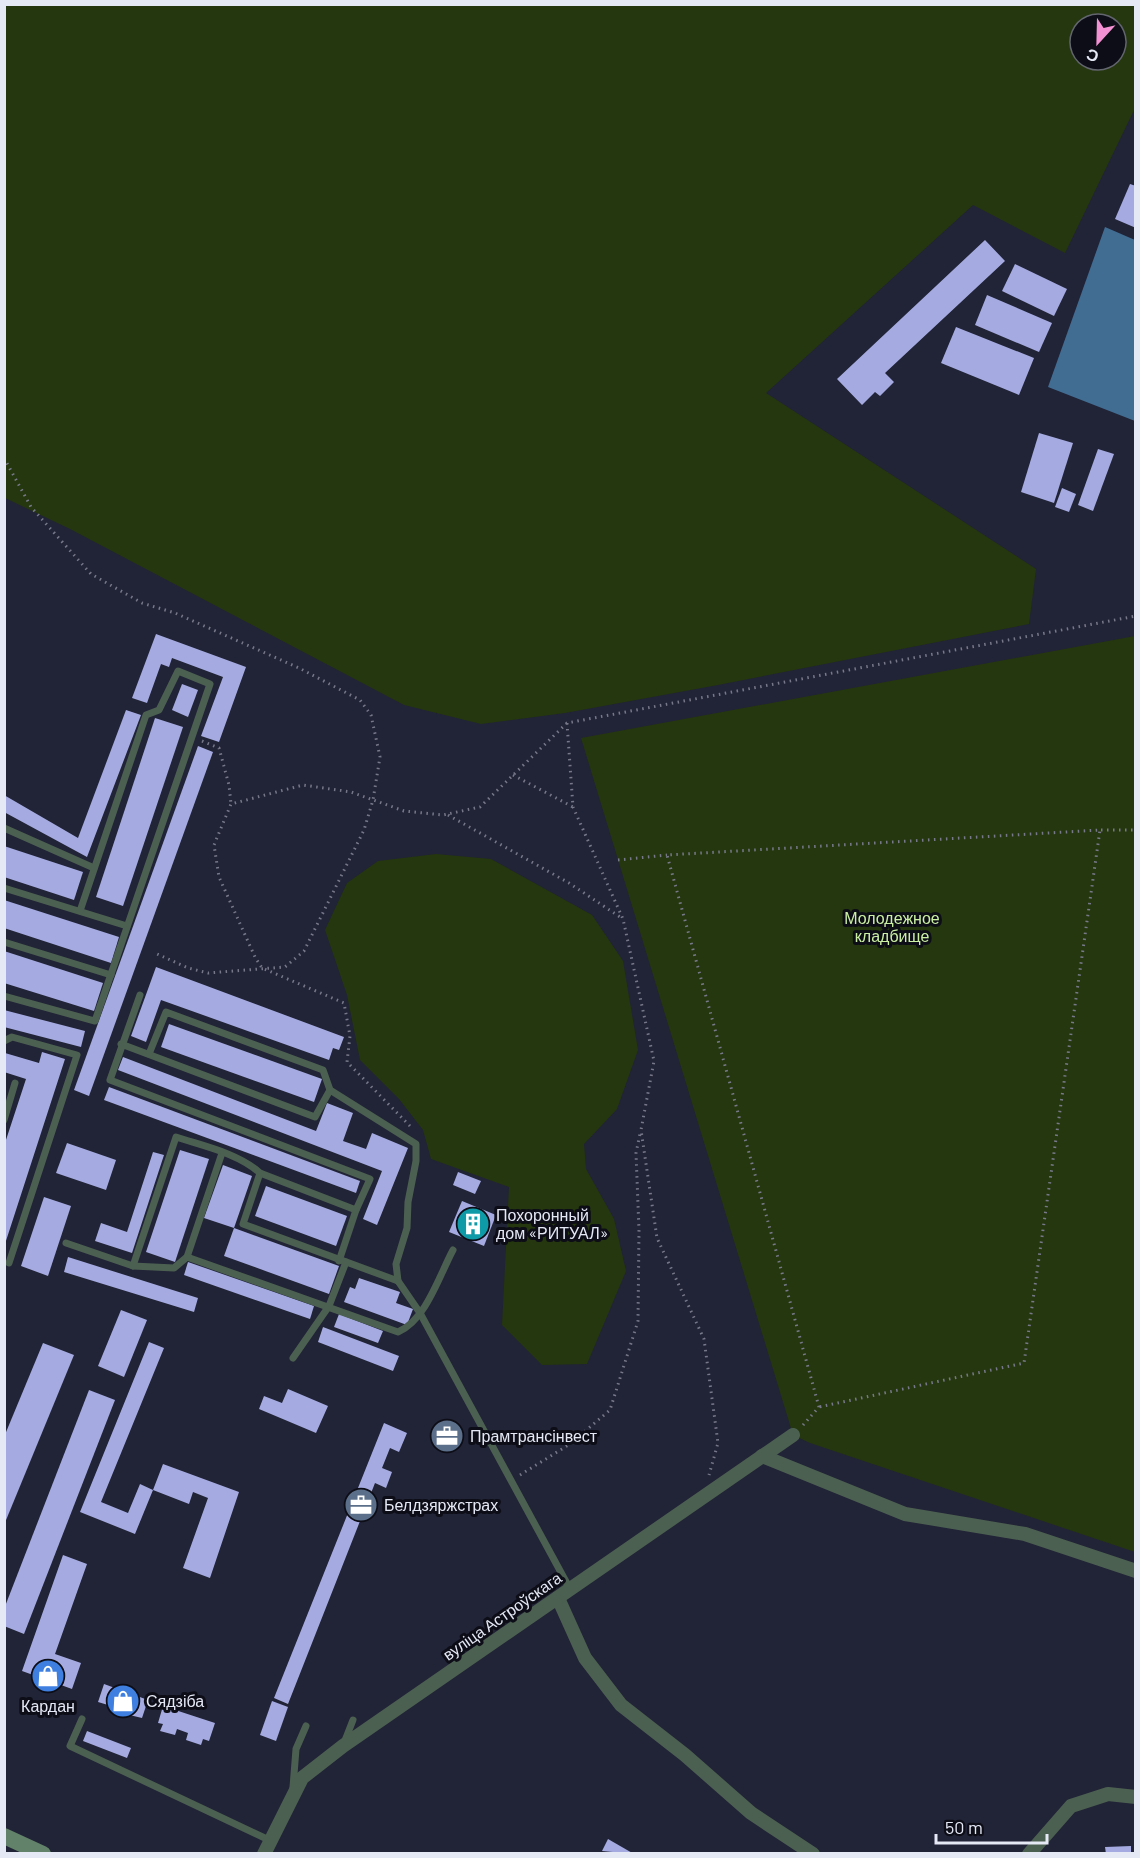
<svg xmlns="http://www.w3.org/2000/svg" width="1140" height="1858" viewBox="0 0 1140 1858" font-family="Barlow,sans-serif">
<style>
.green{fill:#25370e;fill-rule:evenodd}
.water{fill:#416d93}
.building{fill:#a5abe1}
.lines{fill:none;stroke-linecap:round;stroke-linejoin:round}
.path{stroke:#77798a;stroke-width:3;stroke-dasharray:1.5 4.5;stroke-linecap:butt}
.service{stroke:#4c6051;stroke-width:7}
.minor{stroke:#4c6051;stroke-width:14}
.secondary{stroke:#628269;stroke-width:16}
.labels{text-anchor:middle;stroke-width:6;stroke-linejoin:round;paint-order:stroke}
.park-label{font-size:16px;fill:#cbf0a4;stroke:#0c0d16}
.poi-label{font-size:16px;fill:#e5e8f5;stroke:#0c0d16;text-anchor:start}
.street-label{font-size:16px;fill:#e5e8f5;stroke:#0c0d16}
</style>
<rect width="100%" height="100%" fill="#212336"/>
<g class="green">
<path d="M5 4 1135 5V108L1065 253 973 205 766 393 1036 569 1029 624 718 685 565 713 481 724 404 705 70 529 5 498ZM1080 24H1116V60H1080Z"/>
<path d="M1135 636V1552L810 1443 793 1435 581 738Z"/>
<path d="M436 854 491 859 592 915 623 961 638 1050 617 1109 584 1144 586 1169 614 1219 626 1271 587 1364 542 1365 502 1325 509 1187 431 1159 423 1130 399 1099 360 1060 347 995 325 930 347 883 378 861Z"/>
</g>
<path class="water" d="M1105 227 1135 240V421L1048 387Z"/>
<g class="building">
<path d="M1130 184 1136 186V228L1115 219Z"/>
<path d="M985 240 1005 261 885 373 894 382 880 396 875 392 862 405 837 379Z"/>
<path d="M1015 264 1067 289 1054 316 1002 291Z"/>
<path d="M987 295 1052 323 1039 352 975 325Z"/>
<path d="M956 327 1034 358 1019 395 941 363Z"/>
<path d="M1039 433 1073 443 1054 503 1021 492Z"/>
<path d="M1098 449 1114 454 1093 511 1078 505Z"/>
<path d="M1062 488 1076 494 1069 512 1055 507Z"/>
<path d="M156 634 246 667 219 742 201 736 223 677 172 658 169 667 161 664 147 703 132 698Z"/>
<path d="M182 684 198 690 188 717 172 710Z"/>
<path d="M126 710 141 715 87 857 4 812V795L78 838Z"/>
<path d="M155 718 183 727 123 906 96 897Z"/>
<path d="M198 746 213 752 89 1096 74 1090Z"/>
<path d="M4 846 83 872 74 900 4 877Z"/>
<path d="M4 900 119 937 111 963 4 928Z"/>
<path d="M4 951 103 983 94 1011 4 983Z"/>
<path d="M156 967 344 1037 339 1050 333 1048 329 1060 161 1000 146 1042 131 1036Z"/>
<path d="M4 1010 85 1031 81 1047 4 1027Z"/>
<path d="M169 1024 322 1079 314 1102 161 1047Z"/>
<path d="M42 1052 65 1059 4 1247V1146L26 1079 4 1072V1056L5 1053 39 1063Z"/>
<path d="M123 1057 316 1131 327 1103 353 1113 343 1141 366 1149 372 1133 408 1148 377 1225 363 1219 382 1171 118 1070Z"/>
<path d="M109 1087 360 1181 356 1193 104 1100Z"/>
<path d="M67 1143 116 1160 106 1190 56 1173Z"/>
<path d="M180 1150 209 1159 175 1262 146 1252Z"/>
<path d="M153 1152 164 1155 132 1253 95 1241 101 1223 127 1232Z"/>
<path d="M223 1165 252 1176 234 1228 204 1218Z"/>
<path d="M458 1172 481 1181 475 1194 453 1185Z"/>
<path d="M266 1186 347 1216 336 1246 255 1216Z"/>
<path d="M44 1197 71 1206 48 1276 21 1266Z"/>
<path d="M462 1201 496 1215 484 1246 449 1232Z"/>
<path d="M234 1228 339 1266 329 1294 224 1256Z"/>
<path d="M68 1257 198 1298 194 1312 64 1272Z"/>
<path d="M188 1262 314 1306 310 1319 184 1275Z"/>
<path d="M359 1278 400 1292 396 1303 413 1309 407 1325 344 1302 350 1287 355 1289Z"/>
<path d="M121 1310 147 1320 124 1377 98 1366Z"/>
<path d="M339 1314 383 1331 378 1343 334 1327Z"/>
<path d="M323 1327 399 1356 393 1371 318 1342Z"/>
<path d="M149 1342 164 1348 101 1502 128 1513 140 1484 153 1490 135 1534 80 1512Z"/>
<path d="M43 1343 74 1355 4 1525V1437Z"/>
<path d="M288 1389 328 1406 316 1433 259 1409 264 1396 282 1403Z"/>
<path d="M89 1390 115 1400 24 1634 4 1626V1609Z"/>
<path d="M384 1423 407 1433 399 1452 390 1448 382 1468 392 1472 386 1488 375 1483 288 1704 274 1698Z"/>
<path d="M163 1464 239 1492 210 1578 183 1568 208 1498 193 1492 189 1504 153 1490Z"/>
<path d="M63 1555 87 1564 55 1654 81 1663 72 1689 22 1671Z"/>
<path d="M104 1684 148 1700 142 1718 117 1712 118 1708 98 1702Z"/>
<path d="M272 1701 288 1707 276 1741 260 1735Z"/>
<path d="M163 1706 215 1723 209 1741 203 1739 201 1745 186 1740 188 1733 177 1729 175 1735 160 1731 163 1724 158 1723Z"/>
<path d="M87 1731 131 1748 127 1758 83 1741Z"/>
<path d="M608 1839 634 1854 602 1851Z"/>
<path d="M1131 1846V1854H1106L1105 1847Z"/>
</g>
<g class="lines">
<g class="path">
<path d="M4 458 31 507 91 574 142 603 175 613 299 668 360 700 371 715 380 757 373 800 364 830 304 951 285 967 208 973 188 968 155 953"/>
<path d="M567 723 573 807 623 919 654 1061 641 1130 657 1238 704 1339 718 1443 709 1475"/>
<path d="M202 741 219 748 229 785 231 804"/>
<path d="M513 775 573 807"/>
<path d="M448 815 569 883 623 919"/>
<path d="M1101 830H1136"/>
<path d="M618 860 667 855"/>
<path d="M410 1126 347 1062 350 1036 344 1003 262 968 255 957 219 877 214 845 231 804 303 785 351 792 404 811 443 815 480 807 567 723 1136 616"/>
<path d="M803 1425 819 1407 667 855 1100 830 1024 1363 819 1407"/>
<path d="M520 1475 570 1444 610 1410 638 1321 639 1230 636 1153 640 1134"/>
</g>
<g class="service">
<path d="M4 828 94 868"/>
<path d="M4 888 127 926"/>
<path d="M4 942 111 975"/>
<path d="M140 995 110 1080 370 1179 356 1210 339 1261"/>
<path d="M4 996 95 1021 210 684 178 671 159 710 146 715 80 911"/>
<path d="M4 1041 12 1037 77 1055 9 1263"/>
<path d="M121 1044 315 1117 330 1090"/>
<path d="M149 1054 166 1012 323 1070 330 1090 416 1144V1161L408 1202 407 1228 396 1264 398 1281"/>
<path d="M4 1120 15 1083"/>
<path d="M260 1173 243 1224 398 1281 420 1313 570 1589"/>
<path d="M66 1243 133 1266 174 1268 187 1257 222 1153"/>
<path d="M187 1257 398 1332C426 1320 439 1276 453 1250"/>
<path d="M133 1266 176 1137C203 1146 238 1153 260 1173L356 1210"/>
<path d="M293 1358 329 1306 346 1262"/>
<path d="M82 1719 70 1746 269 1840"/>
<path d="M344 1743 353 1720"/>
<path d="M293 1787 296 1749 306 1726"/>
</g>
<g class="minor">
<path d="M762 1456 905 1514 1025 1534 1136 1571"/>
<path d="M558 1598 585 1658 621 1705 685 1755 751 1813 813 1854"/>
<path d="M264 1854 302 1778 343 1746 793 1435"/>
<path d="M1029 1854 1071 1806 1108 1794 1136 1797"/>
</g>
<path class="secondary" d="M4 1836 43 1854"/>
</g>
<defs>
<g id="building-disc" transform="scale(1.725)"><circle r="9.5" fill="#0f9aa8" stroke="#0c0d16"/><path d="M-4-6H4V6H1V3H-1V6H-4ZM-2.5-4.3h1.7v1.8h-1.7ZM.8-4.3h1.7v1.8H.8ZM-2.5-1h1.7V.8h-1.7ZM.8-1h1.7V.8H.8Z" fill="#fff"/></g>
<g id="office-disc" transform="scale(1.725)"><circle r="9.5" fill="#5c6f8a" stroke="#0c0d16"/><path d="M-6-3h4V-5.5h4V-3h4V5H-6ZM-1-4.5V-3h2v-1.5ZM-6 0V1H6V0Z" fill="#fff"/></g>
<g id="shop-disc" transform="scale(1.725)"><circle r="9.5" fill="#3f7fe0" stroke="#0c0d16"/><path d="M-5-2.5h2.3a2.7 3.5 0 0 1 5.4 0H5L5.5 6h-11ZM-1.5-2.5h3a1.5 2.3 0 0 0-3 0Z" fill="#fff"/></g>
</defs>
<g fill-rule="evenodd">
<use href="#building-disc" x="473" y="1224"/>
<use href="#office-disc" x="447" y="1436"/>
<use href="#office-disc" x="361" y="1505"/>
<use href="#shop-disc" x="48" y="1676"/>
<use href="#shop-disc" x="123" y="1701"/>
</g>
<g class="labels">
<g class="park-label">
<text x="892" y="924">Молодежное<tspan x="892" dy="18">кладбище</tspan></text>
</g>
<g class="poi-label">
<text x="496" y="1221">Похоронный<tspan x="496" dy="18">дом «РИТУАЛ»</tspan></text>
<text x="470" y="1442">Прамтрансінвест</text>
<text x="384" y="1511">Белдзяржстрах</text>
<text x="146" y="1707">Сядзіба</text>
<text x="48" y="1712" text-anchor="middle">Кардан</text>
</g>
<g class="street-label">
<text transform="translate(502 1616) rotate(-35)" y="6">вуліца Астроўскага</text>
</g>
</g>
<rect width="1140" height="1858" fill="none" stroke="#e5e8f5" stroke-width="12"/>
<g transform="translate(1098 42) rotate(202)"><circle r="28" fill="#0c0d16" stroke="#63656f" stroke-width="1.5"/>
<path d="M0-4.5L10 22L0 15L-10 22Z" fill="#f491d4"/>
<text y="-9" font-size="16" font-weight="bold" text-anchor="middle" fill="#e5e8f5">С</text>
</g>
<path d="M936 1834v9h111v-9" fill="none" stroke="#e5e8f5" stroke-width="3"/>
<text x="945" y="1834" font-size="18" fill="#e5e8f5" stroke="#0c0d16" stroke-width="4.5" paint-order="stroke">50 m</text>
</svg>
